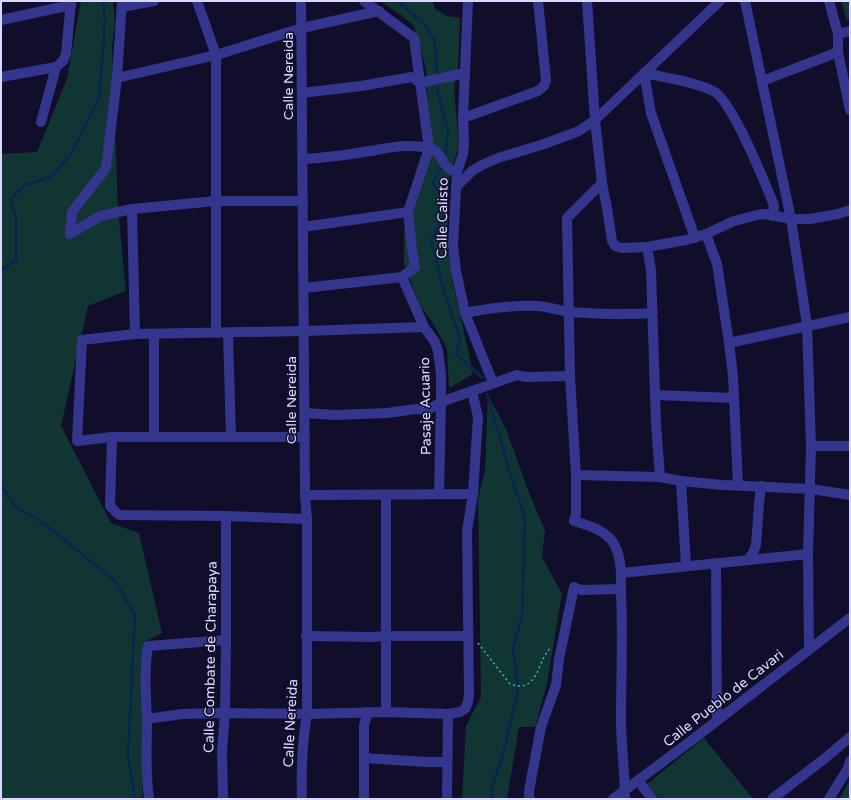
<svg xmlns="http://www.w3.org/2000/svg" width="851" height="800" viewBox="0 0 851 800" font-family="'Varela Round',sans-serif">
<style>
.green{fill:#103532}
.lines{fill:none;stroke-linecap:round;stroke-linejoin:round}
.stream{stroke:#072651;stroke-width:2.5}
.path{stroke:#23c7b4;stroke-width:1.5;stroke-dasharray:2 3;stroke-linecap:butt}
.minor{stroke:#34368e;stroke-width:10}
.labels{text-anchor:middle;stroke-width:3;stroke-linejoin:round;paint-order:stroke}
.street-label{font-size:14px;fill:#dad8ff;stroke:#110e2b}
</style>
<rect width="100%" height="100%" fill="#110e2b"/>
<g class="green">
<path d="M81 1H113L115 22 112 47 118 209 126 291 88 306 61 426 111 523 139 533 162 633 144 642 142 799H1V154L37 152 67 79Z"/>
<path d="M380 1H433L435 9 447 16 460 18 458 67 454 89 459 145 449 180 447 243 453 284 470 359 473 374 449 388 447 349 433 323 420 306 404 264V232L418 199 428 156 429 125 426 68 414 26 401 15Z"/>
<path d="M841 1H850V19L847 20Z"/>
<path d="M488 395 506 429 529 493 545 530 542 557 562 594 547 684 535 727H519L507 799H462L466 726 481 697 478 498 485 470Z"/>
<path d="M704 738 753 799H659L647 784Z"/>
<path d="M850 778V799H840Z"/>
</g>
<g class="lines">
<g class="stream">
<path d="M397 1 425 25 435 42 437 74"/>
<path d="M437 84V89L448 132 445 158"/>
<path d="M442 166 433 183 448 208 431 240 443 287 460 339 456 354 483 378"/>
<path d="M1 270 16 260V218L10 199 25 185 51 177 71 154 99 99 105 22 103 1"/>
<path d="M487 394 511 476 525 518 522 616 513 649 518 688 504 751 491 791 492 799"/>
<path d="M1 486 17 508 45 524 115 581 135 615 128 756 135 799"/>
</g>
<path class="path" d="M478 643 510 684C533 693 537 671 544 657 546 653 549 650 551 646"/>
<g class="minor">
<path d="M197 1 216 55V333"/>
<path d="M301 1 305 495 307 519V714C302 743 301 770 302 799"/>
<path d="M364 1 414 38 429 148 408 212 412 249 415 267 402 277"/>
<path d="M468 1 463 118 464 143 463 154 457 172 453 245 456 271 465 313 493 383"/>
<path d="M587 1 595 120 602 183 607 208 612 241 615 246 622 248 647 247 686 240 706 234 734 221 757 215 765 214 791 219H810L838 214 850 210"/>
<path d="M745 1 791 219 807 325 811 446 808 554 809 650"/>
<path d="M829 1 838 34V52L850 110"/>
<path d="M122 7 154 1"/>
<path d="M1 20 71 5"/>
<path d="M838 34 850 31"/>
<path d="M1 77 56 67"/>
<path d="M117 78 216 55 302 28 379 11"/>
<path d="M762 81 838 52"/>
<path d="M420 83 465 73"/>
<path d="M302 93 361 86 412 77 420 83"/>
<path d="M463 118 538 91 544 86 546 80 538 1"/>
<path d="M41 122 56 67 63 61 66 54 71 1"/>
<path d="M303 159C325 158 347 155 370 151 389 148 409 143 428 148 445 151 439 168 457 172"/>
<path d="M602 183 567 218 570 376 576 475V514L574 521C590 526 609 531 616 548 622 562 621 578 621 593 623 635 621 677 621 720 621 746 625 773 625 799"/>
<path d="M456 187 472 171 482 165 498 158 544 144 579 131 595 120 720 1"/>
<path d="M132 209 135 334"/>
<path d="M303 227 408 212"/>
<path d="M70 234 72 212 106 168 117 78 122 1"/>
<path d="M70 234 100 216 132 209 216 201H303"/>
<path d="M706 234 717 264 729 343 733 376 738 485"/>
<path d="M695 238 651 113 644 73C667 78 692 81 713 91 731 99 761 174 770 195L774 206 773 216"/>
<path d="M647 247 651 270 656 424 660 477"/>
<path d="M402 277 424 327 435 342 438 351 441 374V402L439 494"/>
<path d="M304 288 402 277"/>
<path d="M465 313C489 308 514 305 538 306 550 307 560 311 571 312 599 314 626 315 653 313"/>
<path d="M228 333 231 437"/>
<path d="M154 334V437"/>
<path d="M729 343 850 317"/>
<path d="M655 395 734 398"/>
<path d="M305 413 335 415 387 413 416 409 428 410 441 402 517 375 525 377 570 376"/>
<path d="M112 437 110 506 119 515 226 516 307 519"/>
<path d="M305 437H112L77 441 82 340 135 334 304 331 424 327"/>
<path d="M811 446H850"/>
<path d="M576 475 660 477 681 481 723 485 811 489 850 495"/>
<path d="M681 481 686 566"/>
<path d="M305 495 473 494"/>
<path d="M748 560 753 553 756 545 759 504 761 486"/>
<path d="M716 563 717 720"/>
<path d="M621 573 808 554"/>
<path d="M306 636 371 637 386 636H468"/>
<path d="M386 712V495"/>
<path d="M147 719 182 714 225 713 307 714 386 712 448 714 460 712 465 709 468 702 469 694 467 531 473 494 478 417 472 391"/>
<path d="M364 758 425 762H447"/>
<path d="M638 780 652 799"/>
<path d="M149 799C145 772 147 746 147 720 146 695 144 671 148 646L226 640"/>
<path d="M223 799 222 751 225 713 226 640V516"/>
<path d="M364 799V725L368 712"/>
<path d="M447 799 448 714"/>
<path d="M529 799V791L541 727 556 685 559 659 574 587 581 590 621 589"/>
<path d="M613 799 692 740 850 618"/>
<path d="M772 799 824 759 850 737"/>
<path d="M829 799 848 768 850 761"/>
</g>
</g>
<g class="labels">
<g class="street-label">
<text transform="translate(288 76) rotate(-90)" y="5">Calle Nereida</text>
<text transform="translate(442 218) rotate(-89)" y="5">Calle Calisto</text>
<text transform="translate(291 400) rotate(-90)" y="5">Calle Nereida</text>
<text transform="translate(425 406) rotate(-91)" y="5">Pasaje Acuario</text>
<text transform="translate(210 657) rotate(-89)" y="5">Calle Combate de Charapaya</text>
<text transform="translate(723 698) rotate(-38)" y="5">Calle Pueblo de Cavari</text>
<text transform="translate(290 723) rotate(-87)" y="5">Calle Nereida</text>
</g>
</g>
<rect width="851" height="800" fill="none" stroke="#dad8ff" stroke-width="4"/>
</svg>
